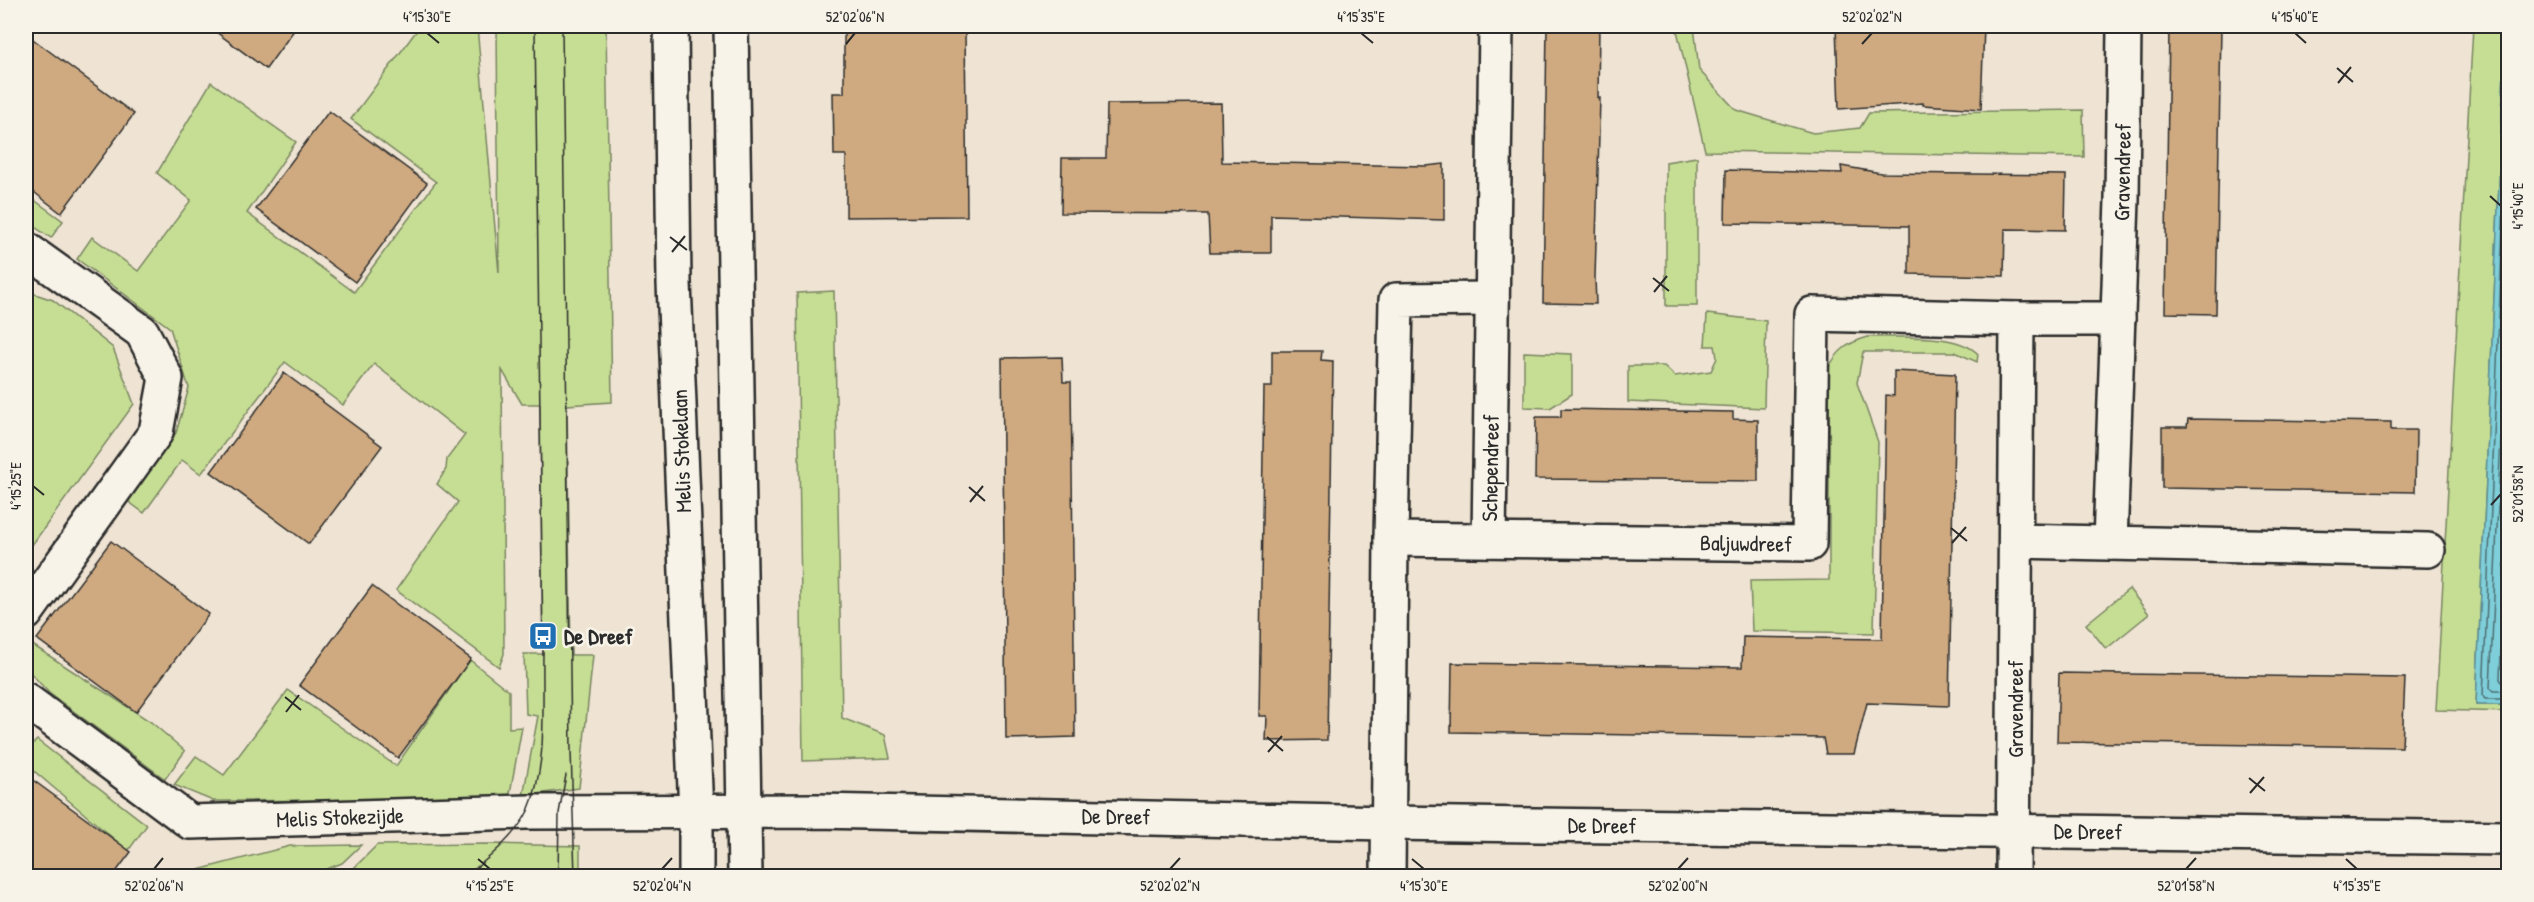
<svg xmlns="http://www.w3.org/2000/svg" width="2534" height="902" viewBox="0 0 2534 902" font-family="'Patrick Hand',sans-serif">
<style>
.green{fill:#c6de94;stroke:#788460;stroke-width:1.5}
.water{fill:#7fcfda;stroke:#5d8d94;stroke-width:1.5}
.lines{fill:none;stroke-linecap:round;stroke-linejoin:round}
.shore{stroke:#4d6d71;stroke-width:1.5}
.building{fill:#cfaa81;stroke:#2b2b2b;stroke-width:1.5}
.street-casing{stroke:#2b2b2b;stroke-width:38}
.secondary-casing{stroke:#2b2b2b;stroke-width:38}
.street{stroke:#f7f3e8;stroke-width:33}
.secondary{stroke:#f7f3e8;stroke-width:33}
.tram{stroke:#2b2b2b;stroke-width:1.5}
.ticks{fill:none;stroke:#2b2b2b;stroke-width:2}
.labels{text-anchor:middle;stroke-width:5;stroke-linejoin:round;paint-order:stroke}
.street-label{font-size:22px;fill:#2b2b2b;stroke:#f7f3e8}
.poi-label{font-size:22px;font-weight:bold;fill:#2b2b2b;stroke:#f7f3e8;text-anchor:start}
.neatline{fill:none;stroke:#2b2b2b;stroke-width:2}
.ticks-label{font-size:15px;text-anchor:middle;fill:#2b2b2b}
</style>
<rect width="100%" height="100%" fill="#efe4d3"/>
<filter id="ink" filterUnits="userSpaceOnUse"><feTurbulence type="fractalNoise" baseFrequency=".0167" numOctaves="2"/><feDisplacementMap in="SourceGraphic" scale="12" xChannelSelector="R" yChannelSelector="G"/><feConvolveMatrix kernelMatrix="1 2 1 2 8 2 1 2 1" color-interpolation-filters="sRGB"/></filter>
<g filter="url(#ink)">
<g class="green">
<path d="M420 26H477L499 273 497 26H606L612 402 567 405 571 655H593L579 788 523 796 538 716 526 714 524 654H543L540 404H522L502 370 504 654 499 667 396 590 458 502 437 484 446 469 447 459 465 435 374 364 343 405 285 362 201 474 182 460 144 513 125 499 176 433 189 388 170 328 77 259 92 237 138 271 191 200 157 173 211 82 296 142 247 213 354 292 436 182 351 119Z"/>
<path d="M1676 26H1694L1699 70 1736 110 1813 133 1860 128 1869 113 2083 110 2084 157 1705 151Z"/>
<path d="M2473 26H2506L2476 705H2508V712L2436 710Z"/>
<path d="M1697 157V306H1666V162Z"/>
<path d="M26 194 63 221 51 238 26 221Z"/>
<path d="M26 291 53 300 113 348 134 404 29 549 26 538Z"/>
<path d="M834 291 842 718 885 735 890 758 803 761 797 293Z"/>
<path d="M1707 314 1766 321 1764 408 1628 402V366H1664L1675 376 1711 371 1717 358 1715 346H1705Z"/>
<path d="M1868 337C1898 338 1957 332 1978 354L1977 362 1955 352H1863L1857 383 1878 442 1874 633 1752 631 1750 581 1829 580V367C1839 349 1848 343 1868 337Z"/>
<path d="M1524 352 1572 354V394L1550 408 1524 407Z"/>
<path d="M2129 589 2149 614 2106 649 2086 624Z"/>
<path d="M28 642 151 722 185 751 165 779 49 693 26 668V644Z"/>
<path d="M470 660 509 691V728L522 727 509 799 213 801 174 785 196 756 224 775 288 690 396 766Z"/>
<path d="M37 740 147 825 128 851 34 771 28 778 26 775V751Z"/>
<path d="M492 844 580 846V876H346L377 845Z"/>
<path d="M361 845 342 863 309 876H175L290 846Z"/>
</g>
<path class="water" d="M2506 26H2508V705H2476Z"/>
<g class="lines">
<g class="shore">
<path d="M2508 106 2483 696 2485 699H2508"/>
<path d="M2508 276 2490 688 2493 691H2508"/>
<path d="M2508 481 2500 679 2502 682H2508"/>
</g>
</g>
<g class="building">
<path d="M208 26H297L266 69Z"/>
<path d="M1547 26H1599L1598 98H1600L1595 278 1596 304 1543 303Z"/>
<path d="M1836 26H1984L1981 109 1923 105V103L1839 109Z"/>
<path d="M2169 26H2221L2216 314 2165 313Z"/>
<path d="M965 29 967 216 846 217V155H834L833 93H844V30Z"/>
<path d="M26 34 134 114 61 213 26 186Z"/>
<path d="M1221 103 1222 162 1426 166 1444 164V220L1271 215V253H1210L1208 214 1061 213 1062 158H1106L1107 104Z"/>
<path d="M329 111 427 183 355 282 256 209Z"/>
<path d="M1841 166 1881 173 2066 175 2065 230 2005 229 2004 276 1909 274V226L1725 223 1726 170 1842 173Z"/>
<path d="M1272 351H1322L1321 360 1333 361 1327 740 1266 741 1267 716H1259L1264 387H1272Z"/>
<path d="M1062 357 1063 382H1071L1075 737 1006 739 1002 358Z"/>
<path d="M1894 371 1955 374 1949 706 1867 703 1854 754H1826L1823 738 1451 732 1452 663 1742 667 1743 637 1882 639 1886 395 1894 396Z"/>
<path d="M284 373 382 446 309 544 211 472Z"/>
<path d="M1561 409 1733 412V419L1758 420V481L1535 479 1536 417H1561Z"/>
<path d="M2188 419 2391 422V430H2416L2415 492 2162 488V427H2187Z"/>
<path d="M111 541 209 614 136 712 37 639Z"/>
<path d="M372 586 471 659 398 758 299 685Z"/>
<path d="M2059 673 2405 678 2402 747 2057 742Z"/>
<path d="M26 775 131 852 113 876H26Z"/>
</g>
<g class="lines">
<g class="street-casing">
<g id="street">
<path d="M26 249 142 332 166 378 156 432 26 613"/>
<path d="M1391 539 1809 544 1812 314 2017 319"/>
<path d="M1489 540 1496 26"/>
<path d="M2016 541 2428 550"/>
<path d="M2110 543 2122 200 2124 26"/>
<path d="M26 700 190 822 528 812 817 811 1388 823 2508 838"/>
<path d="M1388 876 1391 539 1396 300 1492 299"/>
<path d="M2013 876 2017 319H2118"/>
</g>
</g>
<g class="secondary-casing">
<g id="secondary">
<path d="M671 26 674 283 696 813V876"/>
<path d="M731 26 745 876"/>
</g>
</g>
<use href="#street" class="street"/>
<use href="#secondary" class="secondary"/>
<g class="tram">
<path d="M562 26 571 751 575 876"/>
<path d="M464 876C485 863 517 834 528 811 548 766 542 703 543 654L535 26"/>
<path d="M558 876 559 813 566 775"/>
</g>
</g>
</g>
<path class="ticks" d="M427 33 439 43M1361 33 1373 43M2295 33 2306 43M846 44 855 33M1862 44 1872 33M2337 68 2353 82M2338 83 2351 67M2490 196 2501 206M670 237 687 250M672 252 685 236M1653 278 1669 291M1654 292 1667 276M33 486 44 495M969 487 985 501M970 502 983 486M2491 505 2501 494M1951 528 1967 541M1952 543 1966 527M285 697 301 710M286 712 299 695M1267 737 1283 751M1268 752 1282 736M2249 778 2265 791M2250 793 2264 777M478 859 490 869M1412 859 1424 869M2346 859 2357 869M154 869 163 858M662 869 672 858M1170 869 1180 858M1678 869 1688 858M2186 869 2196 858"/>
<defs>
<g id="bus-square" transform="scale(1.5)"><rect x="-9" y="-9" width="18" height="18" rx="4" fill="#1f6fb2" stroke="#f7f3e8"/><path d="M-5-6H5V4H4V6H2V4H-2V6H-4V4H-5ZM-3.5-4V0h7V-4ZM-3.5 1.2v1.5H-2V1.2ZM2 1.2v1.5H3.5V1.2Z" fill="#fff"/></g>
</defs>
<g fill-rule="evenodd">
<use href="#bus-square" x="543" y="636"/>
</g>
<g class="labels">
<g class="street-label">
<text transform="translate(2122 172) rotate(-89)" y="8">Gravendreef</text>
<text transform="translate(681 451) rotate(-92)" y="8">Melis Stokelaan</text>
<text transform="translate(1490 468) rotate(-89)" y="8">Schependreef</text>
<text transform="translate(1746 543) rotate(1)" y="8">Baljuwdreef</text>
<text transform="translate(2015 709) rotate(-90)" y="8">Gravendreef</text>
<text transform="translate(1116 816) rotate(1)" y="8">De Dreef</text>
<text transform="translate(340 817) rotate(-2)" y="8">Melis Stokezijde</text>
<text transform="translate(1602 825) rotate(1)" y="8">De Dreef</text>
<text transform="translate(2088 831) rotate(1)" y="8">De Dreef</text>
</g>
<g class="poi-label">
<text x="564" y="644">De Dreef</text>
</g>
</g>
<rect width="2534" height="902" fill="none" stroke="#f7f3e8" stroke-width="66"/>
<rect x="33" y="33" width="2468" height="836" class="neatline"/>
<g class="ticks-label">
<text x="427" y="22">4°15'30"E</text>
<text x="855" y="22">52°02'06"N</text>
<text x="1361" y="22">4°15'35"E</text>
<text x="1872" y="22">52°02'02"N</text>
<text x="2295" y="22">4°15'40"E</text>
<text transform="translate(2518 206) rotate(-90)" y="5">4°15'40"E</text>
<text transform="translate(16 486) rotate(-90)" y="5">4°15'25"E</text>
<text transform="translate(2518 494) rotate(-90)" y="5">52°01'58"N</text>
<text x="154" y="891">52°02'06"N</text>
<text x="490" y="891">4°15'25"E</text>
<text x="662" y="891">52°02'04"N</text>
<text x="1170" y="891">52°02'02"N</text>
<text x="1424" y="891">4°15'30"E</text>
<text x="1678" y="891">52°02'00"N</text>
<text x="2186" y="891">52°01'58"N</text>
<text x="2357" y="891">4°15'35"E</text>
</g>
</svg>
